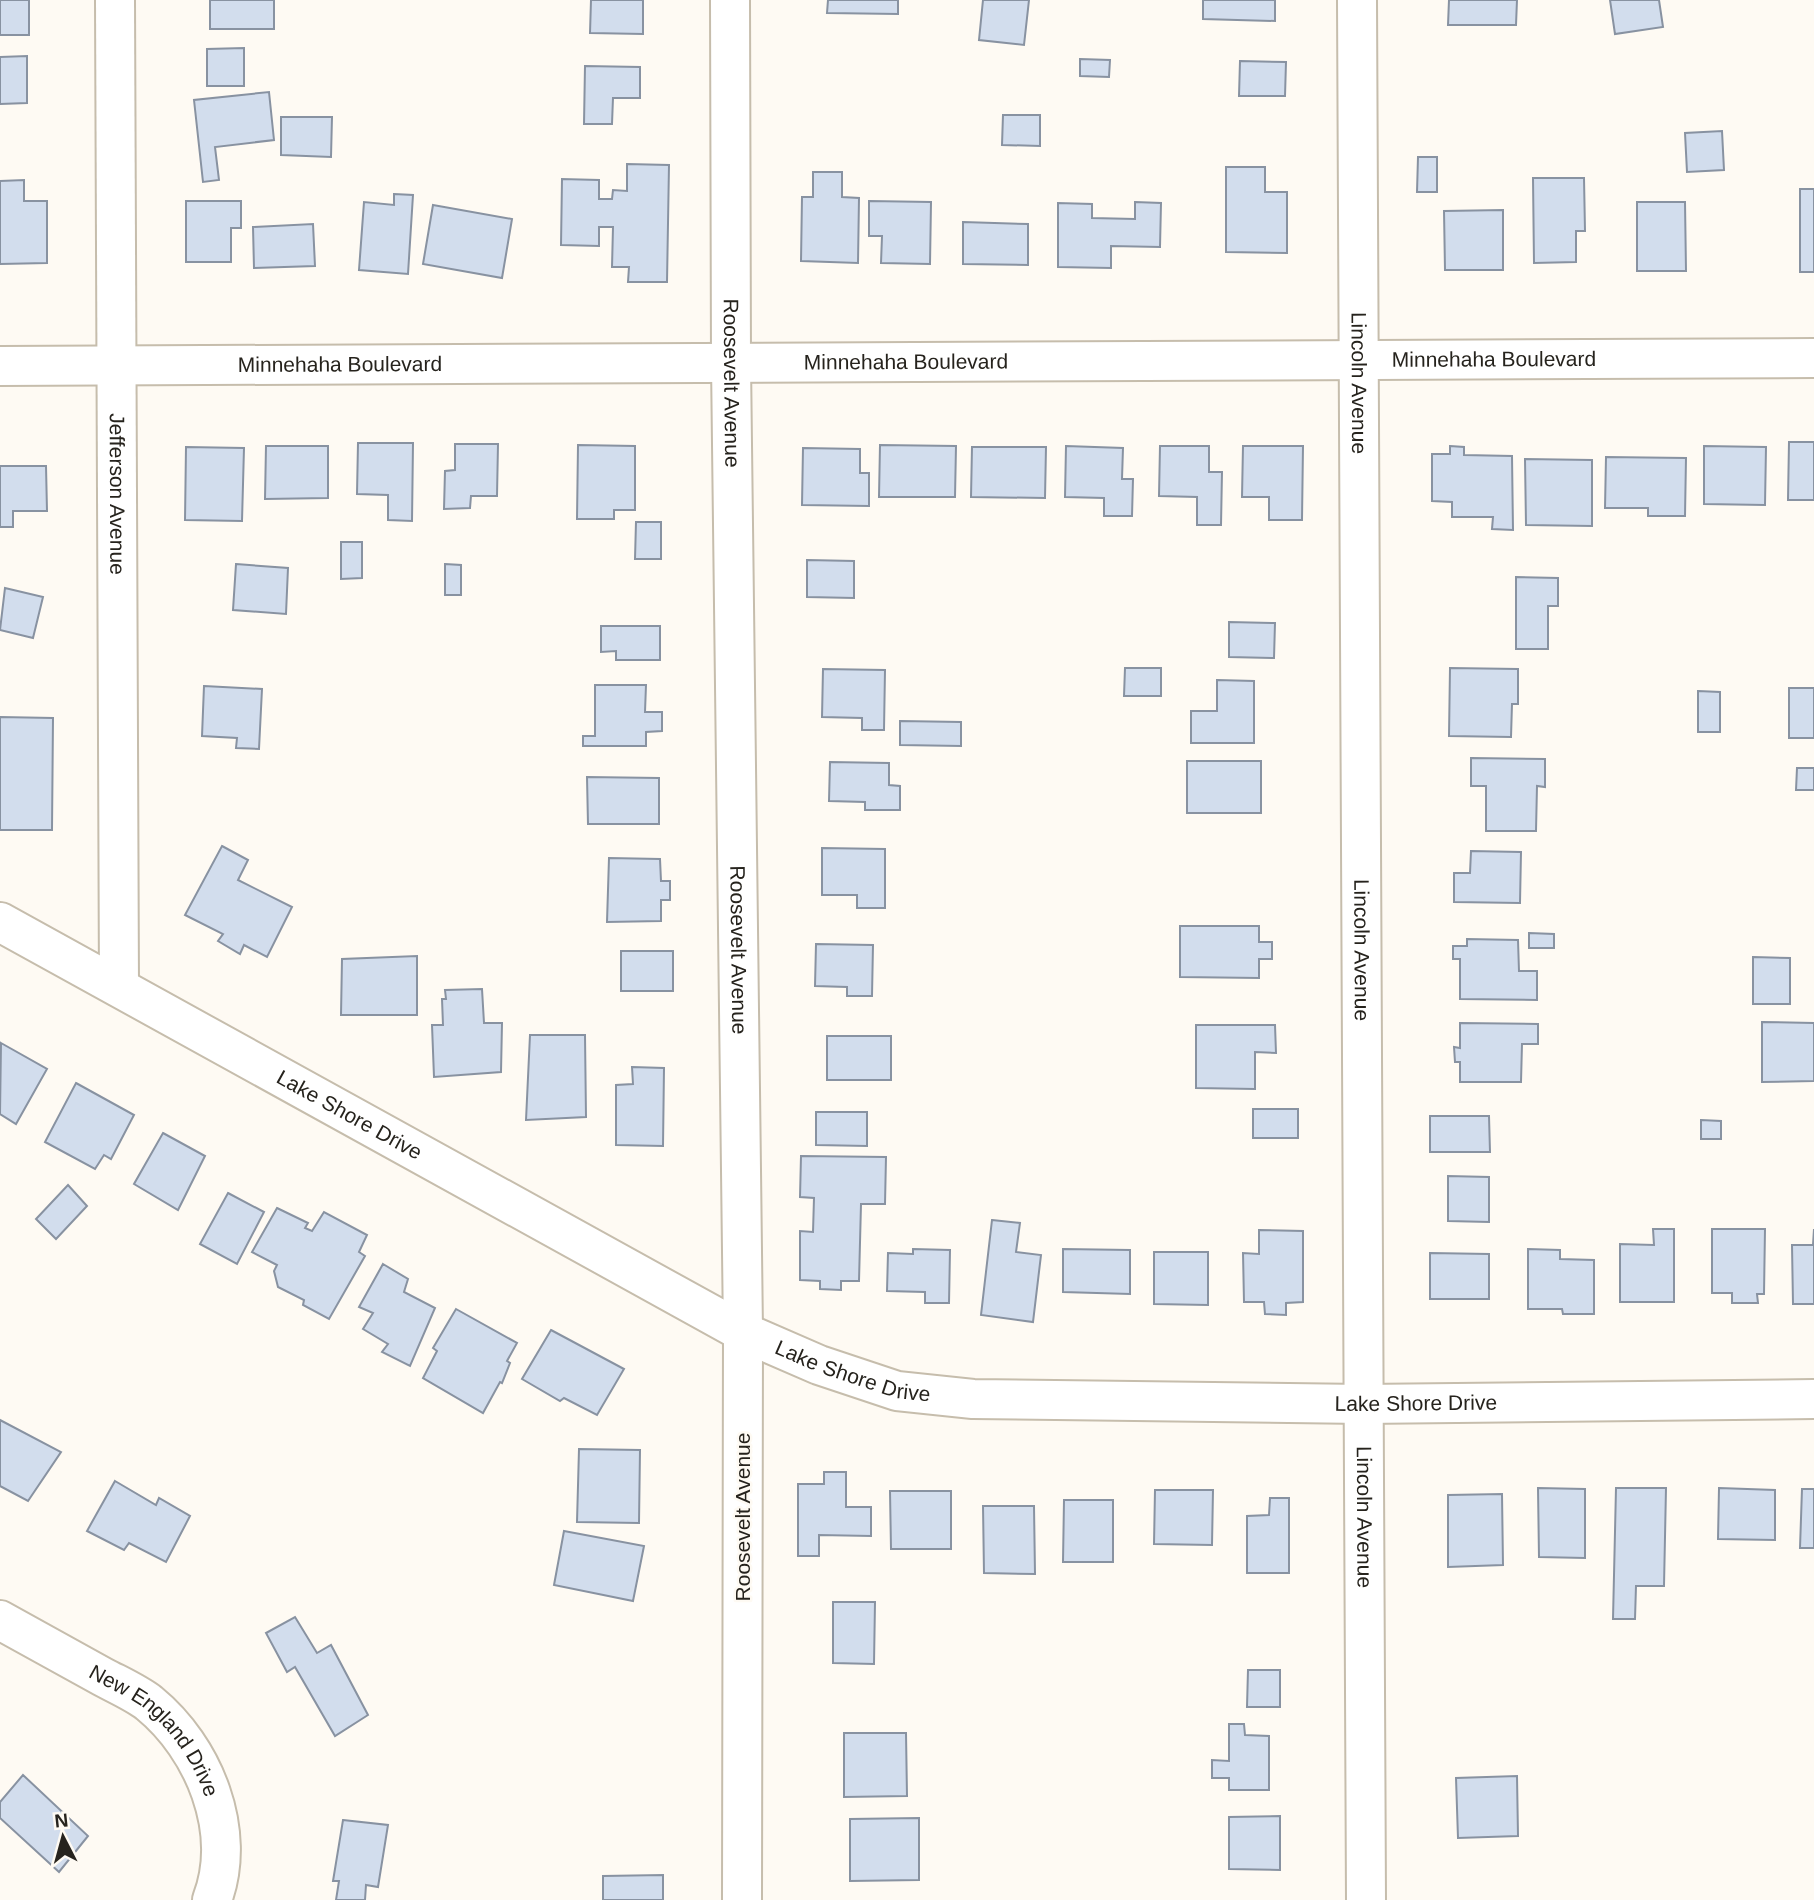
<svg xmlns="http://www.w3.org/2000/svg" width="1814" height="1900" viewBox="0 0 1814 1900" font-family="Helvetica,sans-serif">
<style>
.building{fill:#d2dded;stroke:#8892a1;stroke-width:2}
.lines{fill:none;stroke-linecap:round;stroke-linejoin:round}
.minor-casing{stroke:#c6bdac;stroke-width:42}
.minor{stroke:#fff;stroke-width:38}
.labels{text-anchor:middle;stroke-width:5;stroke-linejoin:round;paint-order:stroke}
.street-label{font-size:21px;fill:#26231d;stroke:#fefaf3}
</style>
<rect width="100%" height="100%" fill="#fefaf3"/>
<g class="building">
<rect x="0" y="0" width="29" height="35"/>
<rect x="210" y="0" width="64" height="29"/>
<path d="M591 0H643V34L590 33Z"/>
<path d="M828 0H898V14L827 13Z"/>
<path d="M983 0H1029L1024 45 979 40Z"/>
<path d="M1203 0H1275V21L1203 19Z"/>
<path d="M1449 0H1517L1516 25H1448Z"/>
<path d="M1610 0H1659L1663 27 1615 34Z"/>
<path d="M244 48V86H207V49Z"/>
<path d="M27 56V103L0 104V57Z"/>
<path d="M1080 59 1110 60 1109 77 1080 76Z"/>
<path d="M1240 61 1286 62 1285 96H1239Z"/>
<path d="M585 66 640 67V98H613L612 124H584Z"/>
<path d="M269 92 274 140 215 147 219 180 203 182 194 100Z"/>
<path d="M1003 115H1040V146L1002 145Z"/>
<path d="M281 117H332L331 157 281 155Z"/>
<path d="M1722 131 1724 170 1687 172 1685 133Z"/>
<path d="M1418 157H1437V192H1417Z"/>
<path d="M627 164 669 165 667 282H628L629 267H612L613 227H599V246L561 245 562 179 599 180V199H612L613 190 627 191Z"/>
<path d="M1226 167H1265V192H1287V253L1226 252Z"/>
<path d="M813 172H842V197L859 198 858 263 801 261 802 197H813Z"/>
<path d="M1533 178H1584L1585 231H1576V262L1534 263Z"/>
<path d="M24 180V201H47V263L0 264V181Z"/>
<rect x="1800" y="189" width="14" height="83"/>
<path d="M394 194 413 195 408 274 359 270 364 202 394 205Z"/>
<path d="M186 201H241V228H231V262H186Z"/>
<path d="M869 201 931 202 930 264 881 263 882 236H869Z"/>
<path d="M1135 202 1161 203 1160 247 1111 246V268L1058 267V203L1092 204V218L1135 219Z"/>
<path d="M1637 202H1685L1686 271H1637Z"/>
<path d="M433 205 512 219 502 278 423 264Z"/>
<path d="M1503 210V270H1445L1444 211Z"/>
<path d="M963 222 1028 224V265L963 264Z"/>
<path d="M313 224 315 266 254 268 253 227Z"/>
<path d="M1789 442H1814V500H1788Z"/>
<path d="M358 443H413L412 521 388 520V495L357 494Z"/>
<path d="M455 444H498L497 496H471L470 508 444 509 445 471 455 470Z"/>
<path d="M578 445 635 446V510H614V519H577Z"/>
<path d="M880 445 956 446 955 497H879Z"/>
<path d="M266 446H328V498L265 499Z"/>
<path d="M1066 446 1123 448 1122 479H1133L1132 516H1104V498L1065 497Z"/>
<path d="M1160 446H1209V472H1222L1221 525H1197V497L1159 496Z"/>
<path d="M1243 446H1303L1302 520H1269V497H1242Z"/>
<path d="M1450 446 1464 447V455L1512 456 1513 530 1492 529 1493 517H1452V502L1432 501V454H1450Z"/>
<path d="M1704 446 1766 447 1765 505 1704 504Z"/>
<path d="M186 447 244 448 242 521 185 520Z"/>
<path d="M972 447H1046L1045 498 971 497Z"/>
<path d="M803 448 860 449V473H869V506L802 505Z"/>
<path d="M1606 457 1686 458 1685 516H1648V508H1605Z"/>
<path d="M1525 459 1592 460V526L1526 525Z"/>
<path d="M0 466H46L47 511H13V527H0Z"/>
<path d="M636 522H661V559H635Z"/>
<path d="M341 542H362V578L341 579Z"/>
<path d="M807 560 854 561V598L807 597Z"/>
<path d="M236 564 288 568 286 614 233 610Z"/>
<path d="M445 564 461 565V595H445Z"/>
<path d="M1516 577 1558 578V606H1548V649H1516Z"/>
<path d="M5 588 43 597 33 638 0 630Z"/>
<path d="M1229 622 1275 623 1274 658 1229 657Z"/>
<path d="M601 626H660V660H616V651L601 652Z"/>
<path d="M1125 668H1161V696H1124Z"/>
<path d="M1450 668 1518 669V704H1512L1511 737 1449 736Z"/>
<path d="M823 669 885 670 884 730H862V718L822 717Z"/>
<path d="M1217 680 1254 681V743H1191V711H1217Z"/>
<path d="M595 685H646L645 712H662V731L646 732V746H583V736H595Z"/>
<path d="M204 686 262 689 259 749 236 748 237 738 202 736Z"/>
<rect x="1789" y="688" width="25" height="50"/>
<path d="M1698 691 1720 692V732H1698Z"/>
<path d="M0 717 53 718 52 830H0Z"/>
<path d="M900 721 961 722V746L900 745Z"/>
<path d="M1471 758 1545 759V787L1537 786 1536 831H1486V786H1471Z"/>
<rect x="1187" y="761" width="74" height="52"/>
<path d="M830 762 889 763V785L900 786V810H865V802L829 801Z"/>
<path d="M1797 768H1814V790H1796Z"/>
<path d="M587 777 659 778V824H588Z"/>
<path d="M222 846 248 860 238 880 292 907 267 957 244 945 240 954 218 941 223 934 185 915Z"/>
<path d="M822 848 885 849V908H857V895H822Z"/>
<path d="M1471 851 1521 852 1520 903 1454 902V873H1470Z"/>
<path d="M609 858 660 859 661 881H670V900H661V921L607 922Z"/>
<path d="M1180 926H1259V942H1272V959H1259V978L1180 977Z"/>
<path d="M1529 933 1554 934V948H1529Z"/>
<path d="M1467 939 1518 940 1519 971H1537V1000L1460 999V959H1453V946H1467Z"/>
<path d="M816 944 873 945 872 996H847V987L815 986Z"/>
<rect x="621" y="951" width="52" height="40"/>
<path d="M417 956V1015H341L342 959Z"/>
<path d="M1753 957 1790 958V1004H1753Z"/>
<path d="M482 989 484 1023H502L501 1072 434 1077 432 1025H443L442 999H446L445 990Z"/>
<path d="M1762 1022 1814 1023V1081L1762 1082Z"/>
<path d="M1460 1023 1538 1024V1044H1522L1521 1082H1460V1062H1455L1454 1047 1460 1048Z"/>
<path d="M1196 1025H1275L1276 1053 1255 1052V1089L1196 1088Z"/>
<path d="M530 1035H585L586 1117 526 1120Z"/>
<rect x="827" y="1036" width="64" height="44"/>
<path d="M1 1043 47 1069 16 1124 0 1114Z"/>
<path d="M632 1067 664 1068 663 1146 616 1145V1085L633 1084Z"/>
<path d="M76 1083 134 1115 111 1159 104 1155 95 1169 45 1142Z"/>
<rect x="1253" y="1109" width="45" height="29"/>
<path d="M816 1112H867V1146L816 1145Z"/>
<path d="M1430 1116H1489L1490 1152H1430Z"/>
<path d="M1701 1120 1721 1121V1139H1701Z"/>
<path d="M163 1133 205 1156 178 1210 134 1184Z"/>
<path d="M801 1156 886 1157 885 1204H861L859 1281H841V1290L820 1289V1281L800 1280V1231L813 1232 814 1198 800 1197Z"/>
<path d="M1448 1176 1489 1177V1222L1448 1221Z"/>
<path d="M68 1185 87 1206 56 1239 36 1219Z"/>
<path d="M228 1193 264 1212 237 1264 200 1244Z"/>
<path d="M277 1208 308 1223 305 1228 312 1231 324 1212 367 1235 359 1252 365 1256 329 1319 303 1305 304 1300 278 1287 274 1271 277 1265 252 1252Z"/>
<path d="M992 1220 1020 1223 1016 1252 1041 1255 1033 1322 981 1315Z"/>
<path d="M1653 1229H1674V1302H1620V1244L1654 1245Z"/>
<path d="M1712 1229H1765L1764 1294H1757L1758 1303H1732V1293H1712Z"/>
<path d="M1814 1229V1304H1793L1792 1245H1813Z"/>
<path d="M1259 1230 1303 1231V1302L1286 1303V1315L1265 1314 1264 1302H1244L1243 1253 1259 1254Z"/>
<path d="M913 1249 950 1250 949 1303H925V1292L887 1291 888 1253 913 1254Z"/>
<path d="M1063 1249 1130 1250V1294L1063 1292Z"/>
<path d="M1528 1249 1560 1250V1259L1594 1260V1314H1563L1562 1309H1528Z"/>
<path d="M1154 1252H1208V1305L1154 1304Z"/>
<path d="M1430 1253 1489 1254V1299H1430Z"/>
<path d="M383 1264 408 1279 404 1292 435 1308 410 1366 382 1352 388 1344 363 1329 373 1313 359 1307Z"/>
<path d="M456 1309 517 1343 507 1361 510 1363 502 1383 500 1382 483 1413 423 1378 437 1351 433 1348Z"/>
<path d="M551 1330 624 1369 597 1415 564 1398 560 1401 522 1379Z"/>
<path d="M0 1420 61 1452 28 1501 0 1486Z"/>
<path d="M579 1449 640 1450 639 1523 577 1522Z"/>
<path d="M824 1472H846V1507H871V1536L819 1535V1556H798V1484H824Z"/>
<path d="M115 1481 156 1505 159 1498 190 1516 166 1562 129 1543 124 1550 87 1531Z"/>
<path d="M1538 1488 1585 1489V1558L1539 1557Z"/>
<path d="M1616 1488H1666L1664 1586H1636L1635 1619H1613Z"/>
<path d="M1719 1488 1775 1490V1540L1718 1539Z"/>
<path d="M1802 1489H1814V1548H1800Z"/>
<path d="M1155 1490H1213L1212 1545 1154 1544Z"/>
<path d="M890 1491H951V1549H891Z"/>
<path d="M1502 1494 1503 1565 1448 1567V1495Z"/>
<path d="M1270 1498H1289V1573H1247V1516L1269 1515Z"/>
<path d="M1064 1500H1113V1562H1063Z"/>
<path d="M983 1506H1034L1035 1574 984 1573Z"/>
<path d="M564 1531 644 1546 633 1601 554 1585Z"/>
<path d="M833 1602H875L874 1664 833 1663Z"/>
<path d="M295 1617 317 1653 331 1645 368 1715 335 1736 295 1667 287 1672 266 1633Z"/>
<path d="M1248 1670H1280V1707H1247Z"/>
<path d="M1229 1724H1244L1245 1735 1269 1736V1790H1229V1778H1212V1760L1229 1761Z"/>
<path d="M844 1733H906L907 1796 844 1797Z"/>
<path d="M23 1775 88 1836 59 1872 0 1818V1802Z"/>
<path d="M1517 1776 1518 1836 1458 1838 1456 1778Z"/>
<path d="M1280 1816V1870L1229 1869V1817Z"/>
<path d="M919 1818V1880L850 1881V1819Z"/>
<path d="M343 1820 388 1825 378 1887 366 1885 365 1900H336L339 1881H333Z"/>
<path d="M663 1875V1900H603V1876Z"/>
</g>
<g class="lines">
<g class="minor-casing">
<g id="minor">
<path id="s1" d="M115 0 119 987"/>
<path id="s2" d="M730 0 731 363 743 1332 742 1900"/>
<path id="s3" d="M1357 0 1366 1900"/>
<path id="s4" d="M0 366 1814 358"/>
<path id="s5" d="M0 922 743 1332 819 1365 897 1391 973 1399 1363 1404 1814 1399"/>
<path id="s6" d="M0 1620C34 1639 68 1658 103 1677 118 1685 136 1693 149 1703 204 1748 238 1831 212 1900"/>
</g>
</g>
<use href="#minor" class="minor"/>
</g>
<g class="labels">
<g class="street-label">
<text dy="7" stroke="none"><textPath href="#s4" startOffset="1494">Minnehaha Boulevard</textPath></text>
<text dy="7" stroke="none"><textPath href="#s4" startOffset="906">Minnehaha Boulevard</textPath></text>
<text dy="7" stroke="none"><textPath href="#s4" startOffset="340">Minnehaha Boulevard</textPath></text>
<text dy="7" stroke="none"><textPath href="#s2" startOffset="383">Roosevelt Avenue</textPath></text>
<text dy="7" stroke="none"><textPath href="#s3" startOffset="383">Lincoln Avenue</textPath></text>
<text dy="7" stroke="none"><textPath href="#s1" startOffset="494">Jefferson Avenue</textPath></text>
<text dy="7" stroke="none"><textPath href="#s2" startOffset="950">Roosevelt Avenue</textPath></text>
<text dy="7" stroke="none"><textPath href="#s3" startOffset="950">Lincoln Avenue</textPath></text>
<text dy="7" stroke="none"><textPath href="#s5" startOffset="399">Lake Shore Drive</textPath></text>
<text dy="7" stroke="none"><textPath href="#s5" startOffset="966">Lake Shore Drive</textPath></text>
<text dy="7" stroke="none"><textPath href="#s5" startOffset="1533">Lake Shore Drive</textPath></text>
<text transform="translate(743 1517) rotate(-90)" y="7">Roosevelt Avenue</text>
<text dy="7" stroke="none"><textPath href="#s3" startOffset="1517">Lincoln Avenue</textPath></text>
<text dy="7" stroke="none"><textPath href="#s6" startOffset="194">New England Drive</textPath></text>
</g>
</g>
<g transform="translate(63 1837) rotate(354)" stroke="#fefaf3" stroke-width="5" paint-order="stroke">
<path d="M0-5L12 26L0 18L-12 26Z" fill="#26231d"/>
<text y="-10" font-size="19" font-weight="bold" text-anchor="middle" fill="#26231d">N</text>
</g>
</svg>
